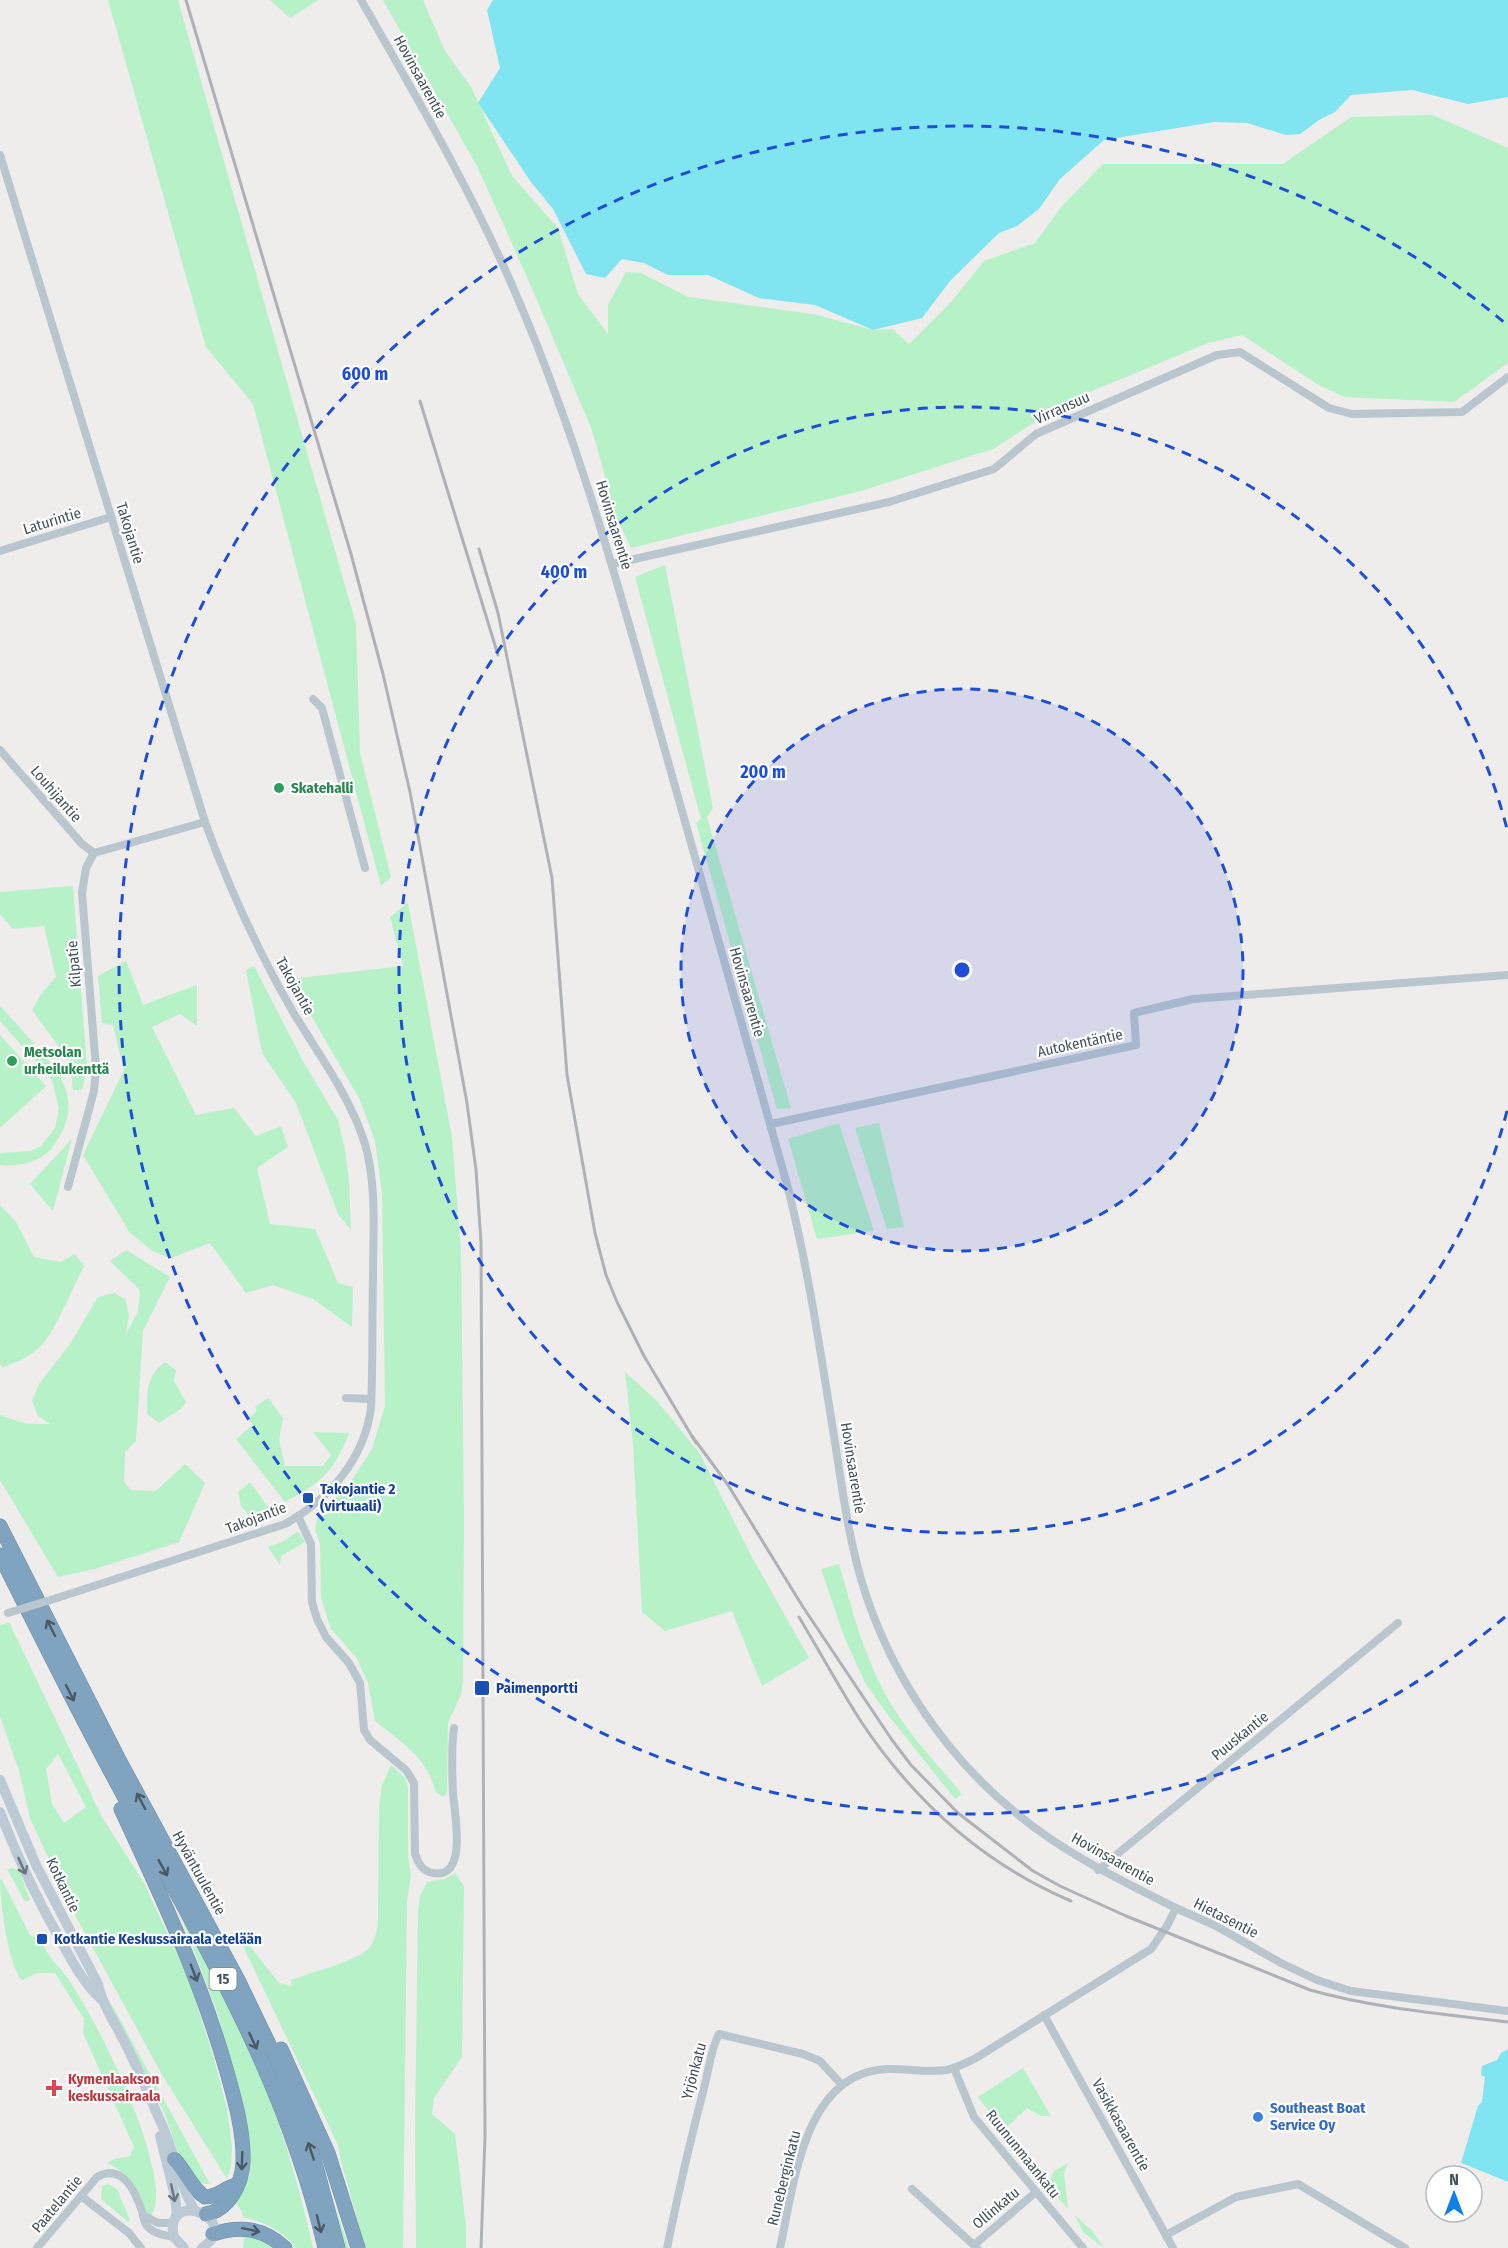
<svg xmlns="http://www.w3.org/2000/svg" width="1508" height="2248" viewBox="0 0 1508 2248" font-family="'Fira Sans Condensed',sans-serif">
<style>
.green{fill:#b6f1c8;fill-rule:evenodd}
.water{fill:#80e4f1}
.pier{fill:#efecec}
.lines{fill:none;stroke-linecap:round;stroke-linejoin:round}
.highway-casing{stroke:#6b8fab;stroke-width:15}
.street{stroke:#b9c6cd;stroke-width:8}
.secondary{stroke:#bbcad5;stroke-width:10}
.highway{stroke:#80a4bf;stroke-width:14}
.rail{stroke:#aeb2b7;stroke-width:3}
.street-bridge{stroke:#b9c6cd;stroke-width:8}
.oneway{stroke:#4a5a65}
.oneway2{stroke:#687680}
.ring{fill:none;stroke:#1d4ed8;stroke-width:3;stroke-dasharray:10 8}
.leisure-dot{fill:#2e9e5b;stroke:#fff;stroke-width:2}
.transit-dot{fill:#1a4fb4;stroke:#fff;stroke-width:2}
.health-dot{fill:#e0444e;stroke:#fff;stroke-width:2}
.shop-dot{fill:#3f7fe0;stroke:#fff;stroke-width:2}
.labels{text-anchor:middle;stroke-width:4.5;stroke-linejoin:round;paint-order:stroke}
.shield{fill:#fff;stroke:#7c868c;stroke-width:1.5}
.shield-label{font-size:14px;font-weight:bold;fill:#44525b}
.street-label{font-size:15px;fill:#44525b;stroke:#fff}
.leisure-label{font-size:15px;font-weight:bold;fill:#27864d;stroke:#fff;text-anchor:start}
.transit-label{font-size:15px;font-weight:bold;fill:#164399;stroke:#fff;text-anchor:start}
.health-label{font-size:15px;font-weight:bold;fill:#be3a42;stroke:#fff;text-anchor:start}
.shop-label{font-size:15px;font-weight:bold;fill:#366cbe;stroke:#fff;text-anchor:start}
.centre{fill:#1d4ed8;stroke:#fff;stroke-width:3}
.ring-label{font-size:18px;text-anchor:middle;font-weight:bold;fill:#1d4ed8;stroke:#fff;stroke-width:4.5;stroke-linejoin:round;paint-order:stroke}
</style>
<rect width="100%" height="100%" fill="#efecec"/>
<g class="green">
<path d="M108 0H178L356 624 360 753 391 877 381 886 253 404 206 347Z"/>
<path d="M270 0H318L290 18Z"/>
<path d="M383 0H423L445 51 471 87 512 176 558 228 578 294 608 334V305L626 272 641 273 688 297 813 314 873 330 892 329 909 344 951 302 984 261 1035 243 1062 206 1103 164H1283L1351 117 1433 115 1508 148V363L1454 402 1345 397 1322 387 1242 335 1208 343 1068 401 993 449 861 491 631 548 616 516 592 430 531 286 478 168Z"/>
<path d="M665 565 713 808 707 817 791 1108 777 1109 696 823 701 819 635 577Z"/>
<path d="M73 886 87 1067 82 1090H73L70 1062 32 1010 41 994 56 977 44 926 13 929 0 914V892Z"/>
<path d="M408 903 452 1137 461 1251 464 1519 463 1681 461 1695 448 1723 447 1793 443 1797 435 1791C429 1759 399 1740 375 1721L368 1683 356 1657 331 1629 321 1598 320 1543 315 1530 318 1515 346 1489 372 1449 385 1406 382 1193 375 1141 360 1100 290 979 403 966 390 917Z"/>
<path d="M126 961 143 1005 197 985V1026L180 1014 152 1027 196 1115 234 1108 256 1136 281 1126 288 1147 257 1168 270 1224 315 1229 338 1283 353 1287 352 1327 313 1299 273 1285 246 1293 210 1243 171 1258 154 1252 130 1233 83 1155 124 1070 113 1025 102 1023 98 976Z"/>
<path d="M254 966 303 1061 338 1120 345 1150 349 1181 351 1230 338 1214 296 1103 262 1053 246 970Z"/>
<path d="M0 1006C12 1019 25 1033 37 1047 66 1079 82 1105 54 1145 43 1162 19 1167 0 1165V1153L30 1151 41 1146 55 1128 59 1109 52 1080 0 1021Z"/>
<path d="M0 1035 46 1086 0 1128Z"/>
<path d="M839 1123 874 1231 817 1239 788 1139Z"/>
<path d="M879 1123 904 1227 887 1229 855 1128Z"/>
<path d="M72 1139 53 1211 30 1184Z"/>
<path d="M0 1205 16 1222 34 1257 61 1262 75 1254 84 1266C73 1287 56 1330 41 1346 31 1356 16 1363 3 1367L0 1364Z"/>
<path d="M126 1250 170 1277 143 1331 136 1441 125 1452 124 1482 131 1490 156 1491 185 1464 205 1483 179 1542 95 1569 58 1577 0 1480V1415L27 1424H50L38 1416 32 1401 39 1384 70 1344 98 1297 114 1293 125 1299 129 1315 126 1334 138 1312 140 1290 110 1261Z"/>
<path d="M165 1362 176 1370 174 1381 186 1402 182 1408 159 1423 147 1414C147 1392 146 1376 165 1362Z"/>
<path d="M625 1372 657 1401 700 1454 752 1557 809 1658 762 1686 732 1611 665 1631 642 1612 633 1444Z"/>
<path d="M268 1398 283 1418 279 1440 285 1466H323L331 1455 313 1432 349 1433C333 1473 322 1482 285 1502L236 1439 253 1425 248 1418 257 1411 255 1407Z"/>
<path d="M250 1482 271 1511 252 1519 241 1506 238 1492Z"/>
<path d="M298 1531 305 1542 281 1556 280 1565 268 1547 284 1541Z"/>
<path d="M839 1564C854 1616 867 1669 898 1715 916 1743 941 1768 962 1794L955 1799 888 1715 865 1683 843 1634 821 1569Z"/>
<path d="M9 1622 102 1817 144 1883 189 1980 214 2059 227 2109 232 2148 231 2167 227 2179 161 2073 74 1913 30 1818 19 1771 0 1716V1625ZM58 1754 86 1807 64 1823 52 1804 46 1769Z"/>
<path d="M391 1765 405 1778 408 1788V1857L411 1875 407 1901 403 2248H365L340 2157 338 2145 243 1946 249 1945 279 1983 292 1986 291 1980C310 1973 353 1962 367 1950 375 1943 376 1933 378 1924L379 1807 382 1785Z"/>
<path d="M13 1868 19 1870 30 1900 25 1902 7 1869Z"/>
<path d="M455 1873 464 1886 462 2057 434 2098 432 2114 455 2134 466 2226V2248H416L415 2130 418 1911 420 1896 427 1882 445 1879Z"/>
<path d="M0 1879 2 1880 30 1935C42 1939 44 1949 51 1958 55 1964 61 1969 66 1976 97 2019 159 2147 156 2199 156 2205 153 2211 151 2217L145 2214C135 2189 133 2175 107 2163L115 2159 130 2156 134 2147 83 2033 84 2019 55 1973H37L22 1980C8 1967 0 1900 0 1879Z"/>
<path d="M180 1914C208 1968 237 2021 261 2078 284 2132 300 2190 313 2248H296C282 2230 264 2222 243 2217L242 2211 236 2203 250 2175V2146L237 2081 217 2012Z"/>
<path d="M108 2003 112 2005 210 2184C201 2185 193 2177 188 2170 175 2152 172 2130 163 2110 146 2074 127 2039 108 2003Z"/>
<path d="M1023 2068 1051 2116H1041L1027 2108 1003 2131 978 2097Z"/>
<path d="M315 2146 349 2248H341Z"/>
<path d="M1068 2163 1064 2173 1068 2209 1057 2197 1049 2182 1054 2171Z"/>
<path d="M108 2184 117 2189 130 2220 128 2222 101 2199 102 2186Z"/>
<path d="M1075 2215 1093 2232 1104 2248 1082 2231Z"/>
<path d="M245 2233 279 2248H243Z"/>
</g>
<g class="water">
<path d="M493 0H1508V97L1468 104 1412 90 1351 95 1335 112 1319 120 1300 134 1286 135 1247 123 1214 122 1104 140 1060 179 1039 209 1017 226 999 233 950 281 922 318 873 330 815 305 759 298 708 275H668L644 263 622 259 605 278 586 274 553 209 531 182 478 103 500 68 487 10Z"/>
<path d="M1508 2049V2182L1461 2163 1478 2106 1482 2102 1485 2077 1481 2075 1482 2066 1497 2060 1501 2053Z"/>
</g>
<path class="pier" d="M1461 2163 1508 2182V2185L1460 2166Z"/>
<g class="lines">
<g class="highway-casing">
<g id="highway">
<path d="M0 1526 118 1758 238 1980 277 2061 314 2159 338 2248"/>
<path d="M0 1555C46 1647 92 1739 142 1829 217 1968 289 2092 325 2248"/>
<path d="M121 1809C161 1895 201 1980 227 2072 235 2101 244 2132 243 2162 242 2184 229 2210 206 2214"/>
<path d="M281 2049 328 2153 358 2248"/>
<path d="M174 2159C186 2171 191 2188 205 2197 218 2197 224 2188 236 2185"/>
<path d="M213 2234C241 2225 263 2228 285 2248"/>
</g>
</g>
<g class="street">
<path d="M361 0C417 98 474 195 518 299 580 444 621 595 664 747 706 894 748 1041 788 1188 808 1268 820 1349 833 1430 842 1485 848 1541 866 1595 894 1679 947 1757 1016 1813 1064 1853 1120 1880 1176 1908"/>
<path d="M0 155 205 822C229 888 258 951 293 1012 319 1055 350 1096 365 1144 377 1186 373 1232 373 1276 372 1320 373 1364 371 1408 364 1460 329 1499 285 1524L57 1598"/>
<path d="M0 551 111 517"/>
<path d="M612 564 889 502 994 469 1036 434 1217 355 1240 352 1329 408 1352 414 1462 412 1508 377"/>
<path d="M313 699 322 708 365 868"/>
<path d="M0 750 82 844 94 853"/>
<path d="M771 1124 1136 1045 1134 1013 1193 999 1508 975"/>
<path d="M68 1187 94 1091 96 1068 82 893 86 868 94 853 205 822"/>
<path d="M346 1398 371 1399"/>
<path d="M298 1516 311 1544 312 1602 317 1619 326 1637 349 1663 360 1683 364 1730 370 1740 406 1770 414 1783 415 1854C418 1862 421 1869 429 1872 470 1885 454 1812 453 1793 452 1772 451 1749 454 1728"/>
<path d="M1098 1870 1398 1623"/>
<path d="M1044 2015 1173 2248"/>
<path d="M954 2068 974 2117 1083 2248"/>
<path d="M912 2189 977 2248"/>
<path d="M81 2196 129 2233 141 2248"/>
<path d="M143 2215 158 2223H174"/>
<path d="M1166 2235 1236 2197 1298 2184 1405 2248"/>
<path d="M974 2245 1036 2192"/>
<path d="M37 2248 97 2177C123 2162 136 2193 143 2214 144 2219 144 2223 148 2227 154 2234 165 2235 174 2237"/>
<path d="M667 2248C678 2194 690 2141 704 2088 709 2070 710 2051 719 2034L803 2054 820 2061 842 2085"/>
<path d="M780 2248C794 2186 803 2073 886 2069 906 2068 926 2073 946 2070 957 2068 966 2063 976 2058L1151 1949 1167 1926 1176 1908 1216 1926 1281 1963 1317 1980 1351 1991 1508 2011"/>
</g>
<g class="secondary">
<path d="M0 1780 36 1865 98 1984C103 2007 117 2026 127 2047 140 2073 151 2101 163 2127 175 2154 179 2184 194 2209"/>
<path d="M0 1812C17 1857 38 1901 62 1943 73 1963 84 1984 102 2000"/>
<path d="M160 2136 175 2196 177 2216"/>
<path d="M184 2248 174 2237C162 2187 245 2218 202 2248"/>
</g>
<use href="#highway" class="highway"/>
<g class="rail">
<path d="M186 0 351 554 383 674 410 792 467 1103 476 1170 481 1242 485 2137 481 2248"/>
<path d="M420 401 498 655"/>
<path d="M479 549 498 613 552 878 567 1075 595 1233 606 1275 617 1302 644 1356 696 1443"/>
<path d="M692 1436 728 1485 803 1607 892 1740 911 1765 958 1813 1033 1871 1060 1886 1126 1916 1310 1990C1374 2008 1442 2014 1508 2022"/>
<path d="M799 1617C820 1652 840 1689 862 1723 915 1802 984 1864 1071 1901"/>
</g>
<path class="street-bridge" d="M8 1613 57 1598"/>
</g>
<defs><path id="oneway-shaft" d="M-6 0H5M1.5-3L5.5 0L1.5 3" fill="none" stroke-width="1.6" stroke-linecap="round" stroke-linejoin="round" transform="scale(1.5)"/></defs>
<g class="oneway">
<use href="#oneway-shaft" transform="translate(51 1628) rotate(-117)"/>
<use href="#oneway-shaft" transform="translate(70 1693) rotate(63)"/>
<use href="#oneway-shaft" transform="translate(141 1801) rotate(-118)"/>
<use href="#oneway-shaft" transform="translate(163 1868) rotate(61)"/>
<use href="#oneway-shaft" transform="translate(194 1973) rotate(69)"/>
<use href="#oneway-shaft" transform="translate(253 2041) rotate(65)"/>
<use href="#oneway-shaft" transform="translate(311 2151) rotate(-108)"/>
<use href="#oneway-shaft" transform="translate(242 2161) rotate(92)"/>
<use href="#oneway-shaft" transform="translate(319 2224) rotate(76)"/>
<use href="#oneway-shaft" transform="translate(251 2230) rotate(12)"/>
</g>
<g class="oneway2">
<use href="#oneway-shaft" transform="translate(22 1866) rotate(66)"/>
<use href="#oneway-shaft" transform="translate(173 2193) rotate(78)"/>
</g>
<circle cx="962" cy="970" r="281" fill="#1d4ed8" fill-opacity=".12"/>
<g class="ring">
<circle cx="962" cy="970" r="281"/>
<path d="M1507 1111A563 563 0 1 1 1507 829"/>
<path d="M1505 1617A844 844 0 1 1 1505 323"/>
</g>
<g class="leisure-dot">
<circle cx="279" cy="788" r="6"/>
<circle cx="12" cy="1061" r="6"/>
</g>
<g class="transit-dot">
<rect x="302" y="1492" width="12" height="12" rx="3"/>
<rect x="474" y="1680" width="16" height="16" rx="3"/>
<rect x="36" y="1933" width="12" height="12" rx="3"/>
</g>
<path class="health-dot" d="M51 2079h6v6h6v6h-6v6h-6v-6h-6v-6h6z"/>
<circle class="shop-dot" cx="1258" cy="2117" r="6"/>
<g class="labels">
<rect class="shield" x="209.5" y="1968" width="27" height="22" rx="4.5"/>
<g class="shield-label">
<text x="223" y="1984">15</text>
</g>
<g class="street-label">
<text transform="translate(420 77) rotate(61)" y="5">Hovinsaarentie</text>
<text transform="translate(1062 408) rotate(-24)" y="5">Virransuu</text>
<text transform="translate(52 521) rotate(-17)" y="5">Laturintie</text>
<text transform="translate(614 525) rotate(73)" y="5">Hovinsaarentie</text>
<text transform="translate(130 533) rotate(73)" y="5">Takojantie</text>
<text transform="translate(56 794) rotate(49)" y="5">Louhijantie</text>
<text transform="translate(74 964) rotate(-95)" y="5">Kilpatie</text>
<text transform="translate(295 986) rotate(61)" y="5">Takojantie</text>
<text transform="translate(747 992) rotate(74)" y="5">Hovinsaarentie</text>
<text transform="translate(1080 1043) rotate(-12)" y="5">Autokentäntie</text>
<text transform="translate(853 1468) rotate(81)" y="5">Hovinsaarentie</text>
<text transform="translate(256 1518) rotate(-21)" y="5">Takojantie</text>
<text transform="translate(1240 1736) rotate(-39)" y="5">Puuskantie</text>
<text transform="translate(1113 1859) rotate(29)" y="5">Hovinsaarentie</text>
<text transform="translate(199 1873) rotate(61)" y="5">Hyväntuulentie</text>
<text transform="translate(63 1885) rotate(64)" y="5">Kotkantie</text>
<text transform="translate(1226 1918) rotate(27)" y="5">Hietasentie</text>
<text transform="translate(694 2071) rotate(-75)" y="5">Yrjönkatu</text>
<text transform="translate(1121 2125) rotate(61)" y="5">Vasikkasaarentie</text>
<text transform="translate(1023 2154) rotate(51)" y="5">Ruununmaankatu</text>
<text transform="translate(784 2178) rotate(-76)" y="5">Runeberginkatu</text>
<text transform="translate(57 2204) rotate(-50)" y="5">Paatelantie</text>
<text transform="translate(996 2208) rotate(-40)" y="5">Ollinkatu</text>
</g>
<g class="leisure-label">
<text x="291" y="793">Skatehalli</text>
<text x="24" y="1057">Metsolan<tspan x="24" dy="17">urheilukenttä</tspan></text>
</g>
<g class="transit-label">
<text x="320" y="1494">Takojantie 2<tspan x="320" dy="17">(virtuaali)</tspan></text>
<text x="496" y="1693">Paimenportti</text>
<text x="54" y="1944">Kotkantie Keskussairaala etelään</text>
</g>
<g class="health-label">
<text x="68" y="2084">Kymenlaakson<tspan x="68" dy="17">keskussairaala</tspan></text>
</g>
<g class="shop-label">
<text x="1270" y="2113">Southeast Boat<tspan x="1270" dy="17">Service Oy</tspan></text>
</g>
</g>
<circle cx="962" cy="970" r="9" class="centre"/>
<g class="ring-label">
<text x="365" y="380">600 m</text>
<text x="564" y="578">400 m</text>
<text x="763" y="778">200 m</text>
</g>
<g transform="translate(1454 2194)"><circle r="28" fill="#ffffff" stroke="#b4babd" stroke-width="1.5"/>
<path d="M0-4.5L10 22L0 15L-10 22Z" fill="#0e81e8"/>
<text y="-9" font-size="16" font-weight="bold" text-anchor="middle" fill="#44525b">N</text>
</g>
</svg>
